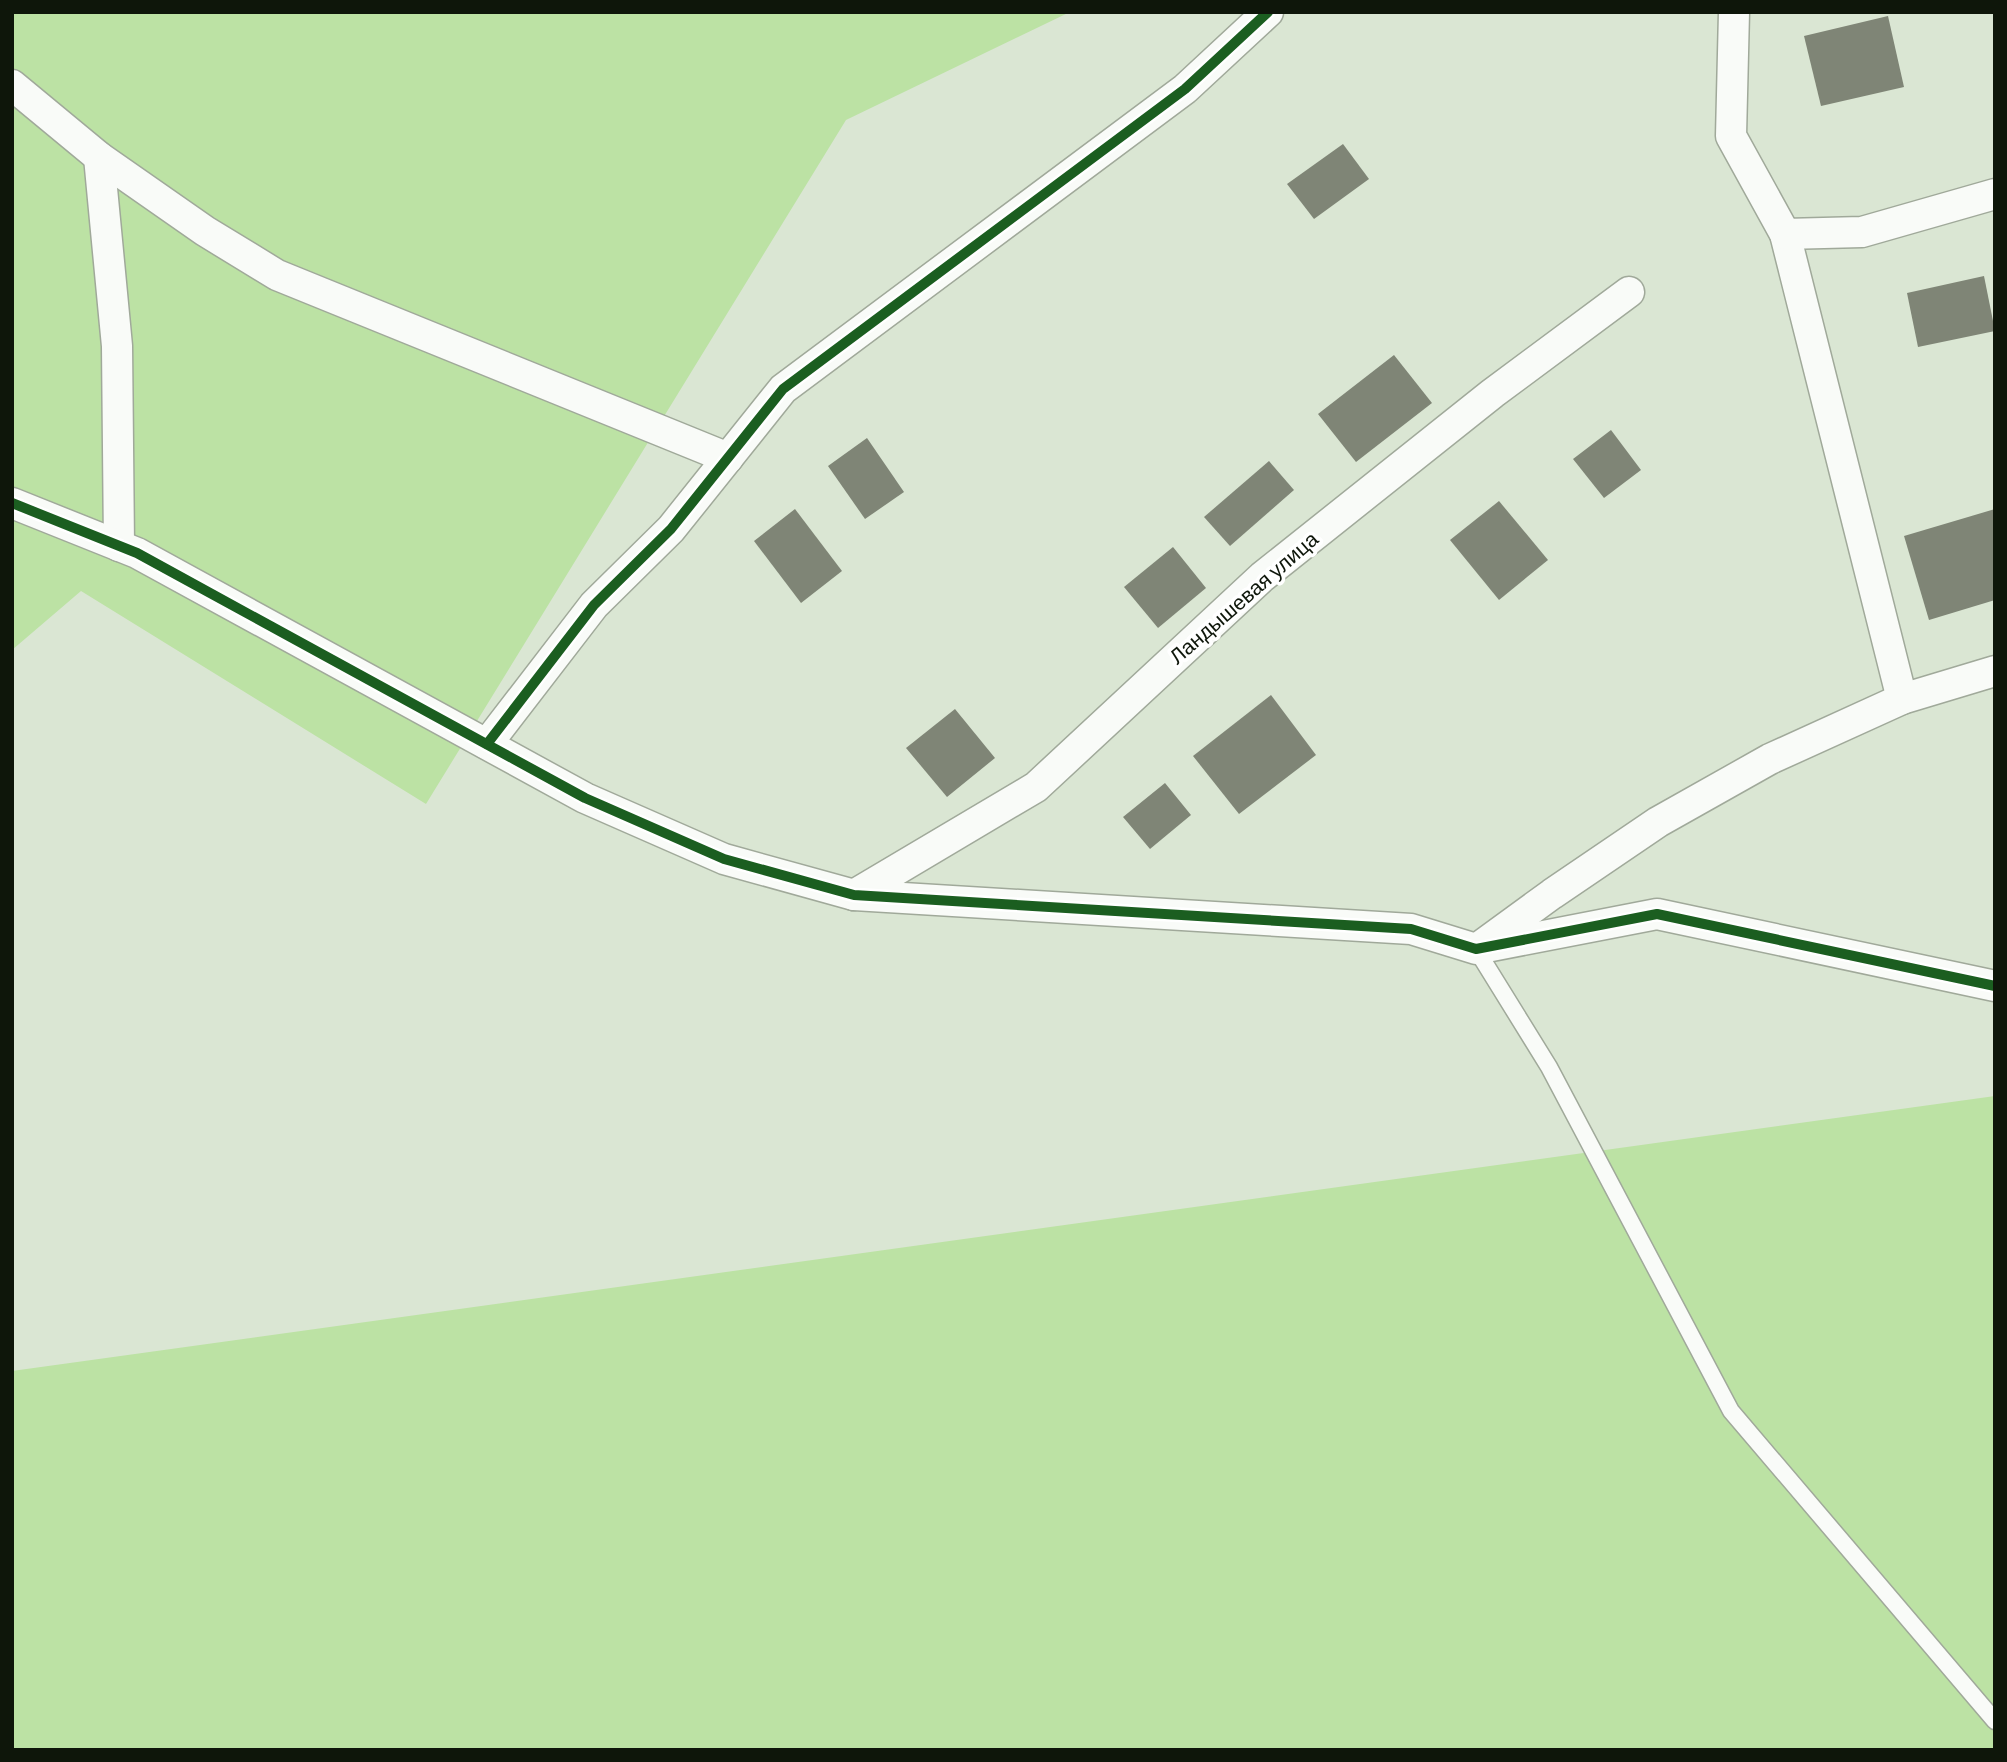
<svg xmlns="http://www.w3.org/2000/svg" width="2007" height="1762" viewBox="0 0 2007 1762" font-family="Barlow,sans-serif">
<style>
.green{fill:#bce2a4}
.building{fill:#7f8576}
.lines{fill:none;stroke-linecap:round;stroke-linejoin:round}
.lane-casing{stroke:#a0a99a;stroke-width:19}
.street-casing{stroke:#a0a99a;stroke-width:33}
.lane{stroke:#f9fbf8;stroke-width:16}
.street{stroke:#f9fbf8;stroke-width:30}
.cycleway-casing{stroke:#fff;stroke-width:15}
.cycleway{stroke:#1b5e20;stroke-width:10}
.labels{text-anchor:middle;stroke-width:7;stroke-linejoin:round;paint-order:stroke}
.street-label{font-size:21px;fill:#0e160a;stroke:#fff}
</style>
<rect width="100%" height="100%" fill="#dae6d3"/>
<g class="green">
<path d="M12 12H1070L846 120 426 804 81 591 12 650Z"/>
<path d="M1995 1096V1750H12V1371Z"/>
</g>
<g class="building">
<path d="M1888 16 1904 87 1821 106 1804 36Z"/>
<path d="M1343 144 1369 179 1314 219 1287 184Z"/>
<path d="M1984 276 1995 331 1918 347 1907 293Z"/>
<path d="M1394 355 1432 403 1356 462 1318 414Z"/>
<path d="M1611 430 1641 470 1604 498 1573 459Z"/>
<path d="M867 438 904 492 865 519 828 466Z"/>
<path d="M1269 461 1294 490 1230 546 1204 517Z"/>
<path d="M1499 501 1548 560 1499 600 1450 540Z"/>
<path d="M795 509 842 571 801 603 754 541Z"/>
<path d="M1995 509V600L1929 620 1904 536Z"/>
<path d="M1173 547 1206 588 1158 628 1124 587Z"/>
<path d="M1271 695 1316 755 1239 814 1193 756Z"/>
<path d="M955 709 995 758 947 797 906 748Z"/>
<path d="M1165 783 1191 815 1150 849 1123 817Z"/>
</g>
<g class="lines">
<g class="lane-casing">
<path id="lane" d="M1476 949 1549 1067 1731 1411 1995 1721"/>
</g>
<g class="street-casing">
<g id="street">
<path d="M1734 12 1731 136 1785 234 1902 699"/>
<path d="M12 85 99 157 205 231 277 275 728 458"/>
<path d="M99 157 117 346 119 546"/>
<path d="M1785 234 1862 232 1995 194"/>
<path d="M12 503 137 553 585 798 724 859 854 895 1411 929 1476 949 1657 914 1995 986"/>
<path d="M487 744 594 605 671 529 783 389 1185 89 1268 12"/>
<path d="M854 895 1036 787 1262 577 1493 393 1629 292"/>
<path d="M1482 945 1552 894 1658 822 1770 759 1902 699 1995 671"/>
</g>
</g>
<use href="#lane" class="lane"/>
<use href="#street" class="street"/>
<g class="cycleway-casing">
<g id="cycleway">
<path d="M12 503 137 553 585 798 724 859 854 895 1411 929 1476 949 1657 914 1995 986"/>
<path d="M487 744 594 605 671 529 783 389 1185 89 1268 12"/>
</g>
</g>
<use href="#cycleway" class="cycleway"/>
</g>
<g class="labels">
<g class="street-label">
<text transform="translate(1244 598) rotate(-41)" y="7">Ландышевая улица</text>
</g>
</g>
<rect width="2007" height="1762" fill="none" stroke="#0e160a" stroke-width="28"/>
</svg>
